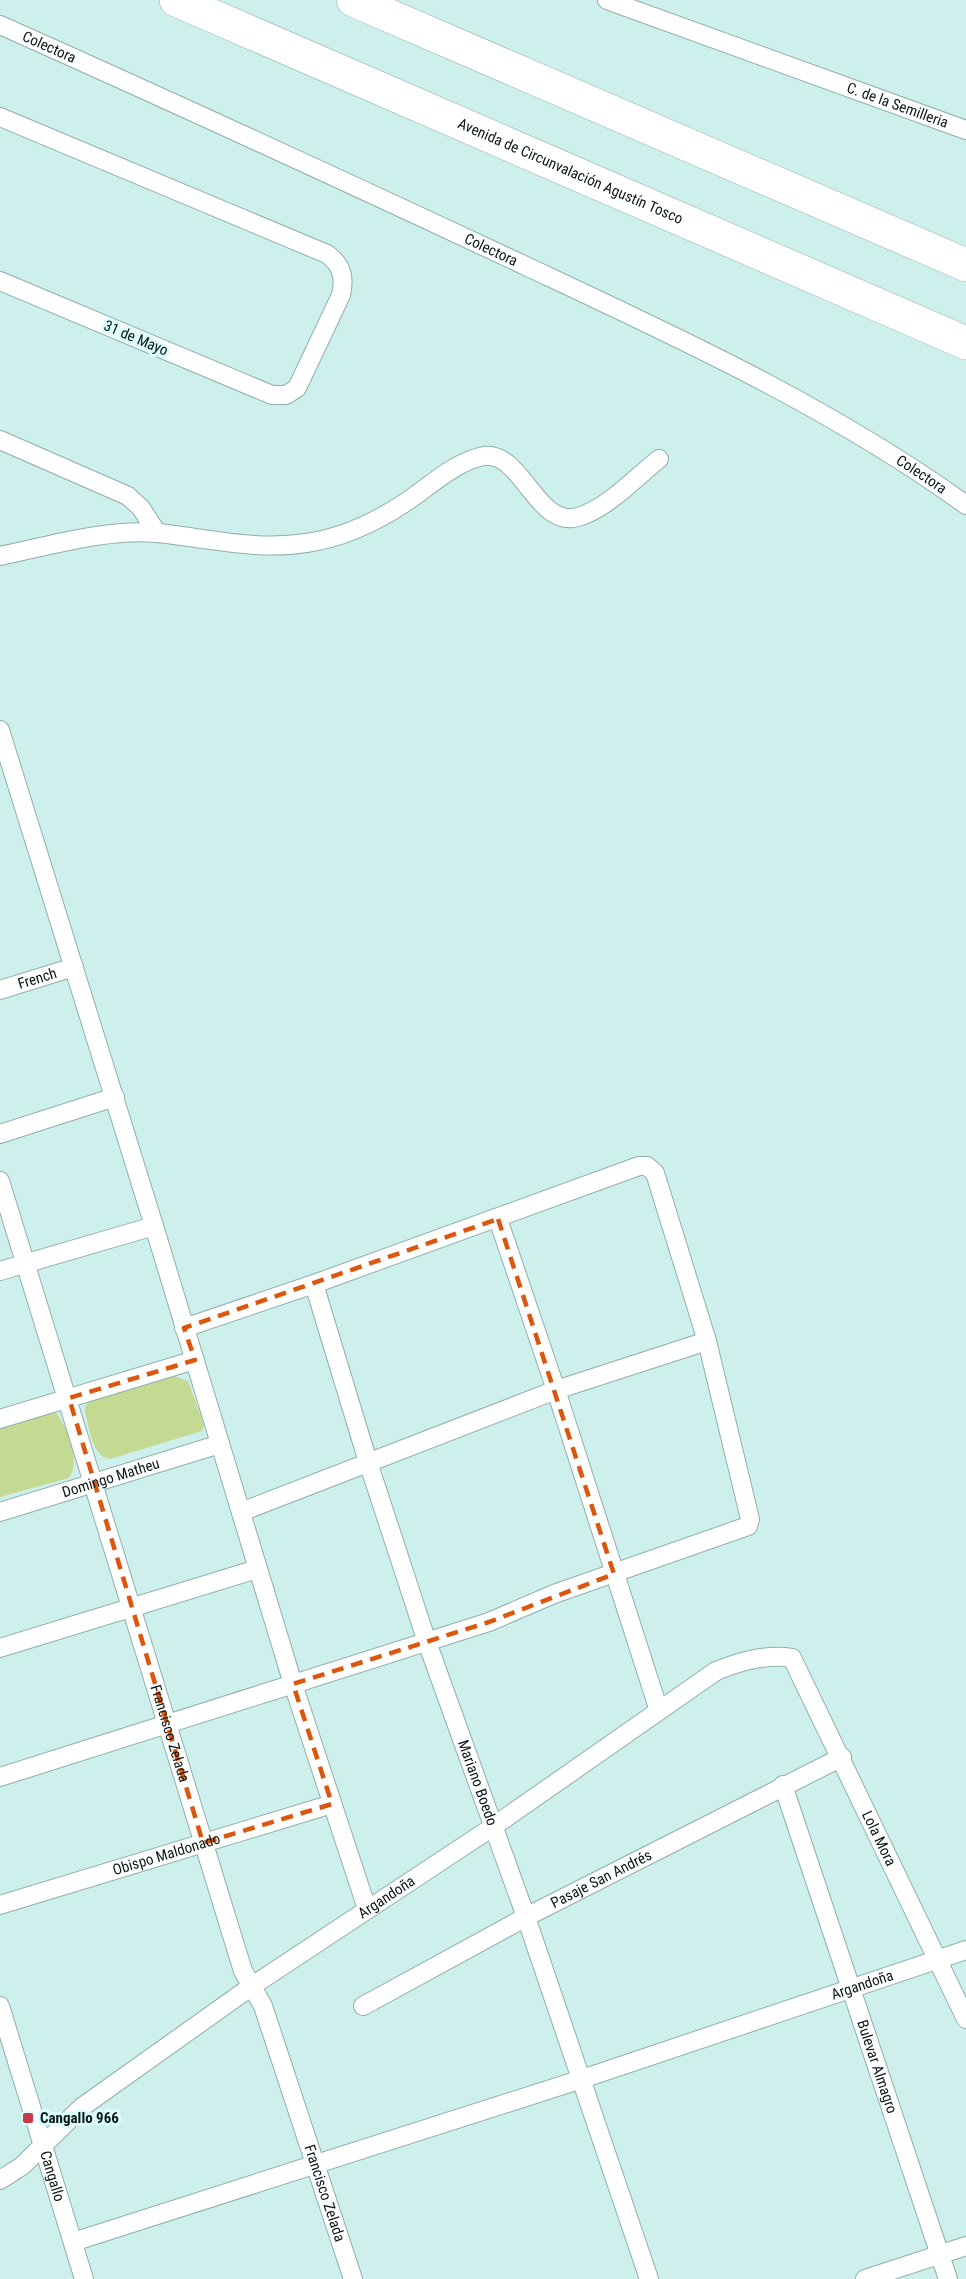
<svg xmlns="http://www.w3.org/2000/svg" width="966" height="2279" viewBox="0 0 966 2279" font-family="'Roboto Condensed',sans-serif">
<style>
.green{fill:#c4da92}
.lines{fill:none;stroke-linecap:round;stroke-linejoin:round}
.minor-casing{stroke:#8fafad;stroke-width:20}
.motorway-casing{stroke:#8fafad;stroke-width:34}
.minor{stroke:#fff;stroke-width:18}
.motorway{stroke:#fff;stroke-width:33}
.marked{fill:none;stroke:#dd560d;stroke-width:4.5;stroke-dasharray:12 8;stroke-linejoin:round}
.poi-dot{fill:#c9394a;stroke:#dbfdfb;stroke-width:2}
.labels{text-anchor:middle;stroke-width:6;stroke-linejoin:round;paint-order:stroke}
.street-label{font-size:15px;fill:#0b1817;stroke:#dbfdfb}
.poi-label{font-size:15px;font-weight:bold;fill:#0b1817;stroke:#dbfdfb;text-anchor:start}
</style>
<rect width="100%" height="100%" fill="#cef0ed"/>
<g class="green">
<path d="M169 1374 188 1381 204 1424 202 1431 110 1459C91 1456 90 1428 85 1412V1407L91 1398Z"/>
<path d="M48 1412 56 1413C68 1427 81 1462 69 1478L0 1497V1426Z"/>
</g>
<g class="lines">
<g class="minor-casing">
<g id="minor">
<path id="s1" d="M607 0 966 130"/>
<path id="s2" d="M0 25C177 104 353 185 528 267 677 337 832 408 966 505"/>
<path d="M0 117 327 254C342 265 345 277 341 295L297 388 286 395H272L0 281"/>
<path d="M0 440 128 496 141 508 157 533"/>
<path d="M0 556C48 546 109 528 157 533 207 538 255 551 306 543 342 538 376 522 406 502 430 486 456 461 484 456 522 451 537 529 578 517 608 508 635 478 659 459"/>
<path d="M0 730 154 1226 293 1684 367 1909"/>
<path id="s3" d="M0 990 74 967"/>
<path d="M0 1134 115 1097"/>
<path id="s4" d="M0 1181 243 1971 263 2006 353 2279"/>
<path d="M498 1219 556 1390 659 1711"/>
<path d="M0 1271 154 1226"/>
<path id="s5" d="M314 1284 368 1462 427 1642 526 1917 649 2279"/>
<path d="M0 1419 195 1360"/>
<path id="s6" d="M0 1512 220 1444"/>
<path d="M241 1512 556 1390 707 1341"/>
<path d="M0 1648 257 1569"/>
<path d="M0 1777 489 1622 554 1594 748 1526 750 1519 707 1341 655 1173 647 1166H639L314 1284 184 1328"/>
<path id="s7" d="M783 1785 948 2279"/>
<path id="s8" d="M0 1905 332 1804"/>
<path id="s9" d="M0 2006 84 2279"/>
<path id="s10" d="M363 2006 526 1917 842 1757"/>
<path id="s11" d="M0 2180 22 2166 82 2107 252 1986 494 1826 716 1671C741 1661 766 1654 792 1658L966 2019"/>
<path id="s12" d="M73 2242 582 2079 966 1950"/>
<path d="M865 2279 966 2246"/>
</g>
</g>
<g class="motorway-casing">
<g id="motorway">
<path id="s13" d="M176 0 966 343"/>
<path d="M353 0 966 265"/>
</g>
</g>
<use href="#minor" class="minor"/>
<use href="#motorway" class="motorway"/>
</g>
<path class="marked" d="M498 1219 614 1574 489 1622 293 1684 332 1804 203 1843 69 1398 195 1360 184 1328Z"/>
<rect class="poi-dot" x="22" y="2112" width="12" height="12" rx="3"/>
<g class="labels">
<g class="street-label">
<text dy="5" stroke="none"><textPath href="#s2" startOffset="54">Colectora</textPath></text>
<text dy="5" stroke="none"><textPath href="#s1" startOffset="309">C. de la Semilleria</textPath></text>
<text dy="5" stroke="none"><textPath href="#s13" startOffset="430">Avenida de Circunvalación Agustín Tosco</textPath></text>
<text dy="5" stroke="none"><textPath href="#s2" startOffset="540">Colectora</textPath></text>
<text transform="translate(136 338) rotate(23)" y="5">31 de Mayo</text>
<text dy="5" stroke="none"><textPath href="#s2" startOffset="1026">Colectora</textPath></text>
<text dy="5" stroke="none"><textPath href="#s3" startOffset="39">French</textPath></text>
<text dy="5" stroke="none"><textPath href="#s6" startOffset="116">Domingo Matheu</textPath></text>
<text dy="5" stroke="none"><textPath href="#s4" startOffset="578">Francisco Zelada</textPath></text>
<text dy="5" stroke="none"><textPath href="#s5" startOffset="525">Mariano Boedo</textPath></text>
<text dy="5" stroke="none"><textPath href="#s11" startOffset="1158">Lola Mora</textPath></text>
<text dy="5" stroke="none"><textPath href="#s8" startOffset="174">Obispo Maldonado</textPath></text>
<text dy="5" stroke="none"><textPath href="#s10" startOffset="270">Pasaje San Andrés</textPath></text>
<text dy="5" stroke="none"><textPath href="#s11" startOffset="480">Argandoña</textPath></text>
<text dy="5" stroke="none"><textPath href="#s12" startOffset="830">Argandoña</textPath></text>
<text dy="5" stroke="none"><textPath href="#s7" startOffset="297">Bulevar Almagro</textPath></text>
<text dy="5" stroke="none"><textPath href="#s9" startOffset="178">Cangallo</textPath></text>
<text dy="5" stroke="none"><textPath href="#s4" startOffset="1064">Francisco Zelada</textPath></text>
</g>
<g class="poi-label">
<text x="40" y="2123">Cangallo 966</text>
</g>
</g>
</svg>
